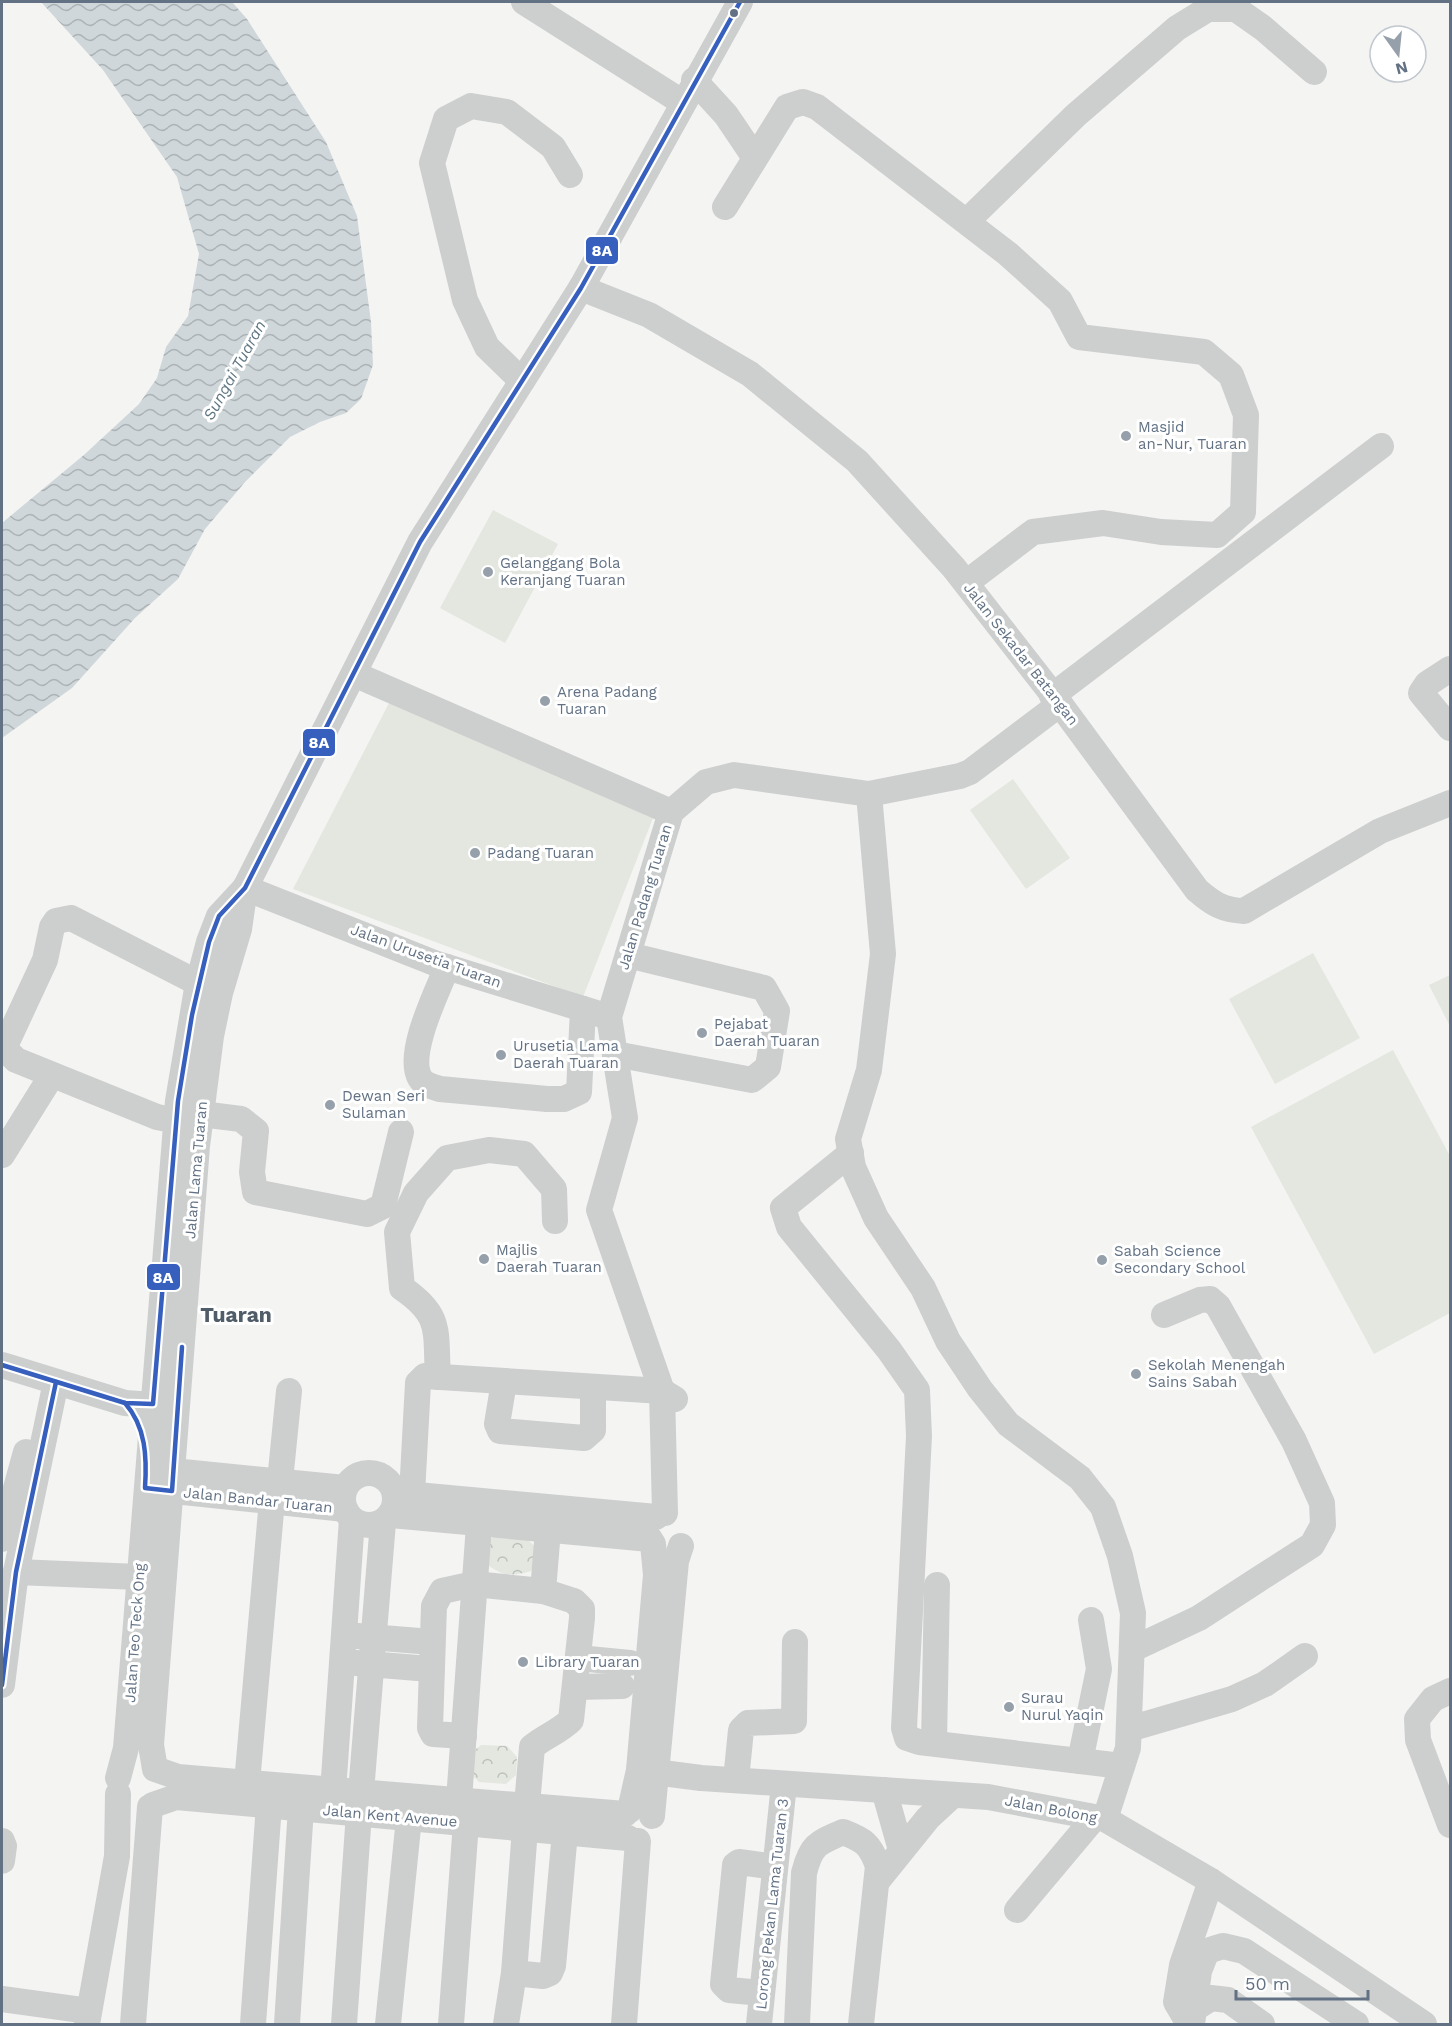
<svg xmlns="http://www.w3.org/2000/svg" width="1452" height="2026" viewBox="0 0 1452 2026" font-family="'Work Sans',sans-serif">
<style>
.grass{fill:#e3e7e0}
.park{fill:url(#park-crowns)}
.water{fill:url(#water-waves)}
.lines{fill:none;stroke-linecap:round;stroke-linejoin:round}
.minor{stroke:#cdcfcf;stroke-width:26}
.bus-1-casing{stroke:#fff;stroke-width:9}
.bus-1{stroke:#375fbe;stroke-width:4.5}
.bus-dot{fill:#627284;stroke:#fff;stroke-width:2}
.poi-dot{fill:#95a0aa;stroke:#fff;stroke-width:2}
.labels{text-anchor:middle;stroke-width:6;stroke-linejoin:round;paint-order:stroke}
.poi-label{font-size:15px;fill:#627284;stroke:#fff;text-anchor:start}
.street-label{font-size:15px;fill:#627284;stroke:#fff}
.water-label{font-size:16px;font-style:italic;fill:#5e7582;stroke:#fff}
.district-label{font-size:21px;font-weight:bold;fill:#515c69;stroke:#fff}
.line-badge{stroke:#fff;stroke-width:2}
.badge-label{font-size:16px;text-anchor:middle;font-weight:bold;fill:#fff}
</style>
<defs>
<pattern id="park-crowns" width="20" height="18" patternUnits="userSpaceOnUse" patternTransform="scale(1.5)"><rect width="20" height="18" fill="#e3e7e0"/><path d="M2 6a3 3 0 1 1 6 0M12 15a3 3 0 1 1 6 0" fill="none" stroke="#bbc0bb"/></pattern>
<pattern id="water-waves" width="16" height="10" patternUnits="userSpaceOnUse" patternTransform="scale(1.5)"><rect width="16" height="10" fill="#d0d7da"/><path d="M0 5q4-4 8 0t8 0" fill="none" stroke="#acb3b6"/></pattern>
</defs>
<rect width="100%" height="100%" fill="#f4f4f2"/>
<g class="grass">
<path d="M493 510 558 544 505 643 440 608Z"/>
<path d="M389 703 653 818 583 997 293 889Z"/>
<path d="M1013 779 1070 858 1026 889 970 810Z"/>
<path d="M1313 953 1360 1038 1275 1084 1229 999Z"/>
<path d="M1450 975V1026L1429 985Z"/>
<path d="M1393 1050 1450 1156V1313L1374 1354 1251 1127Z"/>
</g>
<g class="park">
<path d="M499 1534 524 1537 537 1548 535 1564 531 1571C513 1576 502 1577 487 1564L490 1539Z"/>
<path d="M481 1745 507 1746 517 1757 516 1775 506 1784 479 1782 470 1773V1754Z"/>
</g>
<path class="water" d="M41 2H232L247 19 326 142 357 216 371 322 373 365 361 399 346 413 320 422 290 437 246 481 205 529 178 579 135 618 72 688 2 738V523L85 454 139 404 157 378 166 347 188 316 199 254 177 177 103 70Z"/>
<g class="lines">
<g class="minor">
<path d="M524 2 682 102"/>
<path d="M694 80 726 115 755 158"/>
<path d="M725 207 787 107 803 102 817 107 1008 254 1060 301 1079 337 1204 352 1231 375 1246 415 1243 512 1217 535 1161 532 1103 523 1033 532 966 583"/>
<path d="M967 221 1076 115 1177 28 1208 9H1236L1263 28 1314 72"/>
<path d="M581 288 649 315 750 374 857 461 954 568 1060 704 1197 890C1213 904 1223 910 1244 911L1380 831 1450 803"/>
<path d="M522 381 487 347 465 300 432 163 446 119 471 106 507 112 553 147 570 175"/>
<path d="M1450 669 1427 684 1421 693 1450 728"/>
<path d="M354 674 671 812"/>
<path d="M1052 696 1381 446"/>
<path d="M869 794 883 954 869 1070 848 1139 853 1167 876 1218 923 1288 948 1341 980 1389 1008 1424 1080 1478 1103 1507 1120 1556 1133 1613 1128 1748 1105 1819"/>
<path d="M245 888 239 929 220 993 211 1036 197 1146 151 1745 155 1769 178 1777 625 1814"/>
<path d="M245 888 437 964 609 1017"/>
<path d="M447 967C437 992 406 1054 420 1078 424 1085 432 1086 440 1089L547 1099H564L579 1092 583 1009"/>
<path d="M615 1054 752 1080 768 1067 777 1011 764 988 628 955"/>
<path d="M201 1114 241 1119 256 1131 252 1172 255 1192 367 1214 383 1206 401 1132"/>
<path d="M177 1121 157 1117 16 1060 7 1051 6 1044 45 960 52 927 56 921 71 918 198 983"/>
<path d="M851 1153 783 1208 789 1227 889 1350 917 1390 919 1436 904 1728 907 1738 919 1742 1122 1766"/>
<path d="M2 1155 52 1075"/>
<path d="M2 1365 125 1403 169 1406"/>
<path d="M438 1377C435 1331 443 1316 402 1288L397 1232 416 1193 447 1158 489 1150 524 1154 554 1189 555 1221"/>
<path d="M504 1382 497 1424 500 1431 584 1438 593 1430V1388"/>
<path d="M173 1471 345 1488"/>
<circle cx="369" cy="1499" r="26"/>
<path d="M280 1481 289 1391"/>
<path d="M155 1489 345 1509"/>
<path d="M395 1493 656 1517"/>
<path d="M412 1494 418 1383 425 1376 662 1391 675 1399"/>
<path d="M665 1513 662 1391 599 1210 625 1118 609 1017 671 812 706 782 734 775 869 794 960 776 970 772 1060 704"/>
<path d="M391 1515 650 1539"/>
<path d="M2 1539 26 1452"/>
<path d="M16 1572 139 1577"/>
<path d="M357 1636 432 1642"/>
<path d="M1133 1649 1199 1618 1259 1579 1312 1545 1323 1525 1322 1503 1294 1441 1218 1306 1210 1299 1200 1300 1164 1315"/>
<path d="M578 1658 630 1663"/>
<path d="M356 1663 430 1669"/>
<path d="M2 1685 16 1572 56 1382"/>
<path d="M575 1687 622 1686"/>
<path d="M1450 1691 1433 1699 1417 1719 1418 1740 1450 1825"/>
<path d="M1129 1729 1232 1699 1265 1684 1305 1656"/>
<path d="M464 1736 433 1734 430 1728 434 1606 442 1591 474 1584 543 1591"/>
<path d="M934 1743 937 1585"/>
<path d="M1080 1761 1099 1669 1091 1620"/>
<path d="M639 1770 701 1778 988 1797 1105 1819 1211 1881 1424 2024"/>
<path d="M118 1778 126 1748 178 1101 198 983 209 942 219 916 245 888 420 542 581 288 740 2"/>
<path d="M736 1780 741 1730 748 1723 794 1721 795 1642"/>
<path d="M247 1783 272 1500"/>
<path d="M884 1790 901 1850"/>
<path d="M361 1792 383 1522"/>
<path d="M459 1800 479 1525"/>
<path d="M153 1805 176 1797 628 1838"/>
<path d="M527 1805 532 1747C545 1736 559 1732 571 1720L582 1618V1609L574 1601 543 1591 548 1530"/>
<path d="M332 1806 352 1519"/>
<path d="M630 1810 639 1770 656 1575 653 1544"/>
<path d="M652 1816 676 1561 681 1546"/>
<path d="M2 1841 4 1846 2 1861"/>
<path d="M878 1880 928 1818 953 1795"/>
<path d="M1017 1910 1095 1817"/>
<path d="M514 1973 543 1976 550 1973 553 1966 565 1832"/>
<path d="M762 1993 729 1990 723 1984 735 1865 739 1862 775 1867"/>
<path d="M2 1999 89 2011"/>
<path d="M1194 2009 1211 1998 1228 2000 1262 2024"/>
<path d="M87 2024 117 1856 118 1794"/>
<path d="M133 2024 150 1807"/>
<path d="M253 2024 269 1805"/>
<path d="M287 2024 301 1808"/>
<path d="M344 2024 359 1813"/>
<path d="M388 2024 409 1818"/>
<path d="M451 2024 466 1823"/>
<path d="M506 2024 514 1973 525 1829"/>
<path d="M624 2024 638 1841"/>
<path d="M759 2024 784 1784"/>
<path d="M797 2024 804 1873C811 1845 817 1843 843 1832 864 1840 870 1844 878 1866L861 2024"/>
<path d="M1189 2024 1176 2002 1182 1965 1211 1881"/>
<path d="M1192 2024 1199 1971 1207 1951 1223 1946 1244 1951 1356 2024"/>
</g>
<g class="bus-1-casing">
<g id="bus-1">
<path d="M2 1365 125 1403 153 1404 178 1101 192 1015 209 942 219 916 245 888 420 542 581 288 740 2"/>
<path d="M125 1403C146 1427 147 1457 145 1488L172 1491 182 1347"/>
<path d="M2 1685 16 1572 56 1382"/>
</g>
</g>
<use href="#bus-1" class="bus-1"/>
</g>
<circle class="bus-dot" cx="734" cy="13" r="5"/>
<g class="poi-dot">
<circle cx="1126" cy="436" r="6"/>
<circle cx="488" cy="572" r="6"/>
<circle cx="545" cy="701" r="6"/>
<circle cx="475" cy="853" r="6"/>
<circle cx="702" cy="1033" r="6"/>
<circle cx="501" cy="1055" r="6"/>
<circle cx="330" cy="1105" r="6"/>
<circle cx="484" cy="1259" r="6"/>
<circle cx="1102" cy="1260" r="6"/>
<circle cx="1136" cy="1374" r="6"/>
<circle cx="523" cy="1662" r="6"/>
<circle cx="1009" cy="1707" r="6"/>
</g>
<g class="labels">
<g class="poi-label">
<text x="1138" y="432">Masjid<tspan x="1138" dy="17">an-Nur, Tuaran</tspan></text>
<text x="500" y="568">Gelanggang Bola<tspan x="500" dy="17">Keranjang Tuaran</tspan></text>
<text x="557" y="697">Arena Padang<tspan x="557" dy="17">Tuaran</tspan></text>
<text x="487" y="858">Padang Tuaran</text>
<text x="714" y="1029">Pejabat<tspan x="714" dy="17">Daerah Tuaran</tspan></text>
<text x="513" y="1051">Urusetia Lama<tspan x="513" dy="17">Daerah Tuaran</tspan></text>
<text x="342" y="1101">Dewan Seri<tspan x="342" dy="17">Sulaman</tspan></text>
<text x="496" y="1255">Majlis<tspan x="496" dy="17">Daerah Tuaran</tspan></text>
<text x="1114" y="1256">Sabah Science<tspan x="1114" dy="17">Secondary School</tspan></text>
<text x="1148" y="1370">Sekolah Menengah<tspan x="1148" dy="17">Sains Sabah</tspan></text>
<text x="535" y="1667">Library Tuaran</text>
<text x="1021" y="1703">Surau<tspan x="1021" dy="17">Nurul Yaqin</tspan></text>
</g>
<g class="street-label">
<text transform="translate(1021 654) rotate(52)" y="5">Jalan Sekadar Batangan</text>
<text transform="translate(645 897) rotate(-73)" y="5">Jalan Padang Tuaran</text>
<text transform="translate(426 956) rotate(20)" y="5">Jalan Urusetia Tuaran</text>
<text transform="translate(196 1170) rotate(-85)" y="5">Jalan Lama Tuaran</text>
<text transform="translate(258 1500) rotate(6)" y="5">Jalan Bandar Tuaran</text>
<text transform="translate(135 1633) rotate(-86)" y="5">Jalan Teo Teck Ong</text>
<text transform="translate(1051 1809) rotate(11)" y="5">Jalan Bolong</text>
<text transform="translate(390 1816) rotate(5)" y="5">Jalan Kent Avenue</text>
<text transform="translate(772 1904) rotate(-84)" y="5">Lorong Pekan Lama Tuaran 3</text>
</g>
<g class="water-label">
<text transform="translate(234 370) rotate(-61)" y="6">Sungai Tuaran</text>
</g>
<g class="district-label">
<text x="236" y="1322">Tuaran</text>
</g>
</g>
<g class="line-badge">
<rect x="585" y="236" width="34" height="29" rx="6" fill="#375fbe"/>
<rect x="302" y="728" width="34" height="29" rx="6" fill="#375fbe"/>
<rect x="146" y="1263" width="35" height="28" rx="6" fill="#375fbe"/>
</g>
<g class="badge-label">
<text x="602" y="256">8A</text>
<text x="319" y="748">8A</text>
<text x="163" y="1283">8A</text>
</g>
<rect width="1452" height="2026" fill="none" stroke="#627284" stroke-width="6"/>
<g transform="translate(1398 54) rotate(165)"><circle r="28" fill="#ffffff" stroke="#c0c7ce" stroke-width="1.5"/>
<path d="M0-4.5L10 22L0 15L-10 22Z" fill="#95a0aa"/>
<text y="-9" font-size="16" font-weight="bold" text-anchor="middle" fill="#627284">N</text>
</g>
<path d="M1236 1990v9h132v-9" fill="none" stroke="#627284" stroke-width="3"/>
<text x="1245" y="1990" font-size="18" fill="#627284" stroke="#ffffff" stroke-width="4.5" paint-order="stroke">50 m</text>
</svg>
